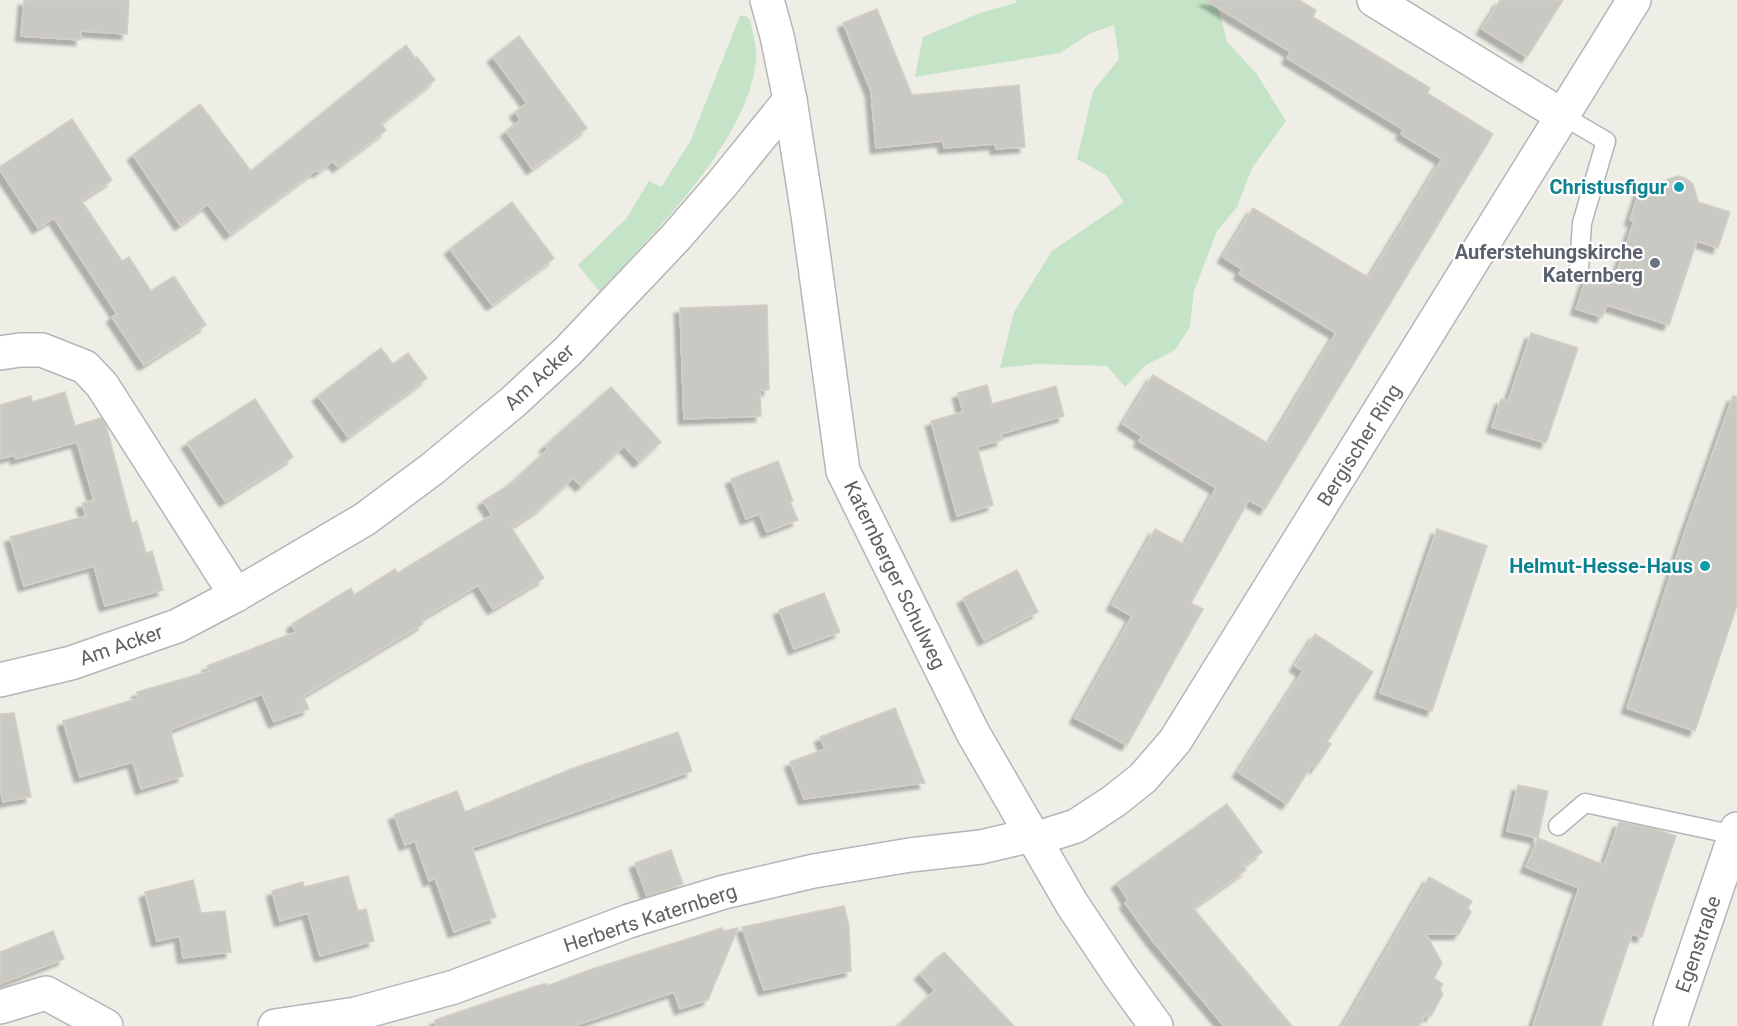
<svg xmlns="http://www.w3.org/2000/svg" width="1737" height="1026" viewBox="0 0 1737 1026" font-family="Roboto,sans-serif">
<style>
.green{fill:#c5e3c6}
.building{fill:#cac8c3;stroke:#d2cfc5;stroke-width:1.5;filter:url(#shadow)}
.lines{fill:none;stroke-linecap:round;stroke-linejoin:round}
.service-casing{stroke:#b3b6b9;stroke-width:21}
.minor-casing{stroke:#b3b6b9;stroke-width:36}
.service{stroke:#fff;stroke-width:18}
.minor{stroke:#fff;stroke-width:33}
.culture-dot{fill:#0f9aa8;stroke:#fff;stroke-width:2}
.worship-dot{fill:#6b7280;stroke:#fff;stroke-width:2}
.labels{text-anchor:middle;stroke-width:4.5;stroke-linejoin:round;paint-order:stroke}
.culture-label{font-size:20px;font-weight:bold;fill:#0d838f;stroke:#fff;text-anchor:end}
.worship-label{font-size:20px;font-weight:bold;fill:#5b616d;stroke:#fff;text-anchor:end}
.street-label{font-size:20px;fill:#5e6165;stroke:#fff}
</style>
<defs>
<filter id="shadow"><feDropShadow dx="-5.5" dy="5.5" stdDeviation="1.5" flood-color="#0004"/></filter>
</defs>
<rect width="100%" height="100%" fill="#eeede6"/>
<g class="green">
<path d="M1016 0H1218V6L1227 42 1256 73 1286 121 1252 168 1237 207 1217 231 1194 291 1190 327 1175 350 1146 365 1125 387 1107 366 1037 364 1000 368 1014 312 1052 251 1124 202 1106 175 1077 159 1093 91 1119 59 1114 25 1091 33 1060 53 915 77 923 37 980 13 1016 3Z"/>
<path d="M740 16H746L750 20C753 33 757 48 756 61 746 145 654 231 600 292L578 265 626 219 649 181 661 187 690 142Z"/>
</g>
<g class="building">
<path d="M24 0H129L127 34 81 31V40L21 36Z"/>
<path d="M1205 0H1299L1316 10 1313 17 1430 88 1427 93 1493 134 1265 509 1249 500 1191 603 1203 609 1127 745 1075 718 1132 616 1112 605 1155 529 1185 545 1216 488 1139 441 1142 436 1123 424 1153 375 1269 444 1336 333 1239 274 1242 269 1223 257 1253 208 1369 278 1442 159 1401 134 1404 130 1287 58 1291 52Z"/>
<path d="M1500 0H1563L1527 57 1482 29Z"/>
<path d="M877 9 912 95 1019 85 1025 147 996 149 995 144 944 148 943 141 876 148 871 91 843 23Z"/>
<path d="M519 36 587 128 532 169 506 131 521 120 515 112 527 103 493 57Z"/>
<path d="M406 45 415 58 417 57 435 80 381 123 386 130 338 167 333 161 318 172 316 170 230 234 208 204 180 225 133 155 200 104 251 171Z"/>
<path d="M72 119 112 180 81 200 122 261 129 257 151 291 174 276 206 325 144 365 112 317 117 314 54 218 38 228 0 170V167Z"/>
<path d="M1678 176 1685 178 1693 184 1698 202 1730 212 1718 248 1697 241 1669 325 1607 305 1602 317 1576 309 1586 278 1612 287 1634 221 1630 220 1642 183 1657 188 1668 179Z"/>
<path d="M512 202 554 258 492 305 450 249Z"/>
<path d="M767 305 769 390H760L761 416 684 419 680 308Z"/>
<path d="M1531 333 1578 348 1546 443 1492 427 1501 399 1508 401Z"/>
<path d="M381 348 393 364 408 353 427 378 348 437 318 396Z"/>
<path d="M987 385 992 404 1056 386 1064 416 1001 434 1002 440 977 447 993 505 957 516 931 421 963 412 958 393Z"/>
<path d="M611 387 661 442 639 462 624 446 581 486 573 478 539 509 511 527 544 578 493 609 478 585 421 619 423 624 303 696 309 709 274 722 262 694 170 730 183 776 141 789 133 762 80 777 63 721 139 698 137 692 210 671 207 666 296 632 292 624 351 588 354 595 395 569 398 573 492 515 483 501 509 485 548 449 545 446Z"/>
<path d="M65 392 75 426 101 418 106 425 132 523 137 521 146 553 152 551 163 590 105 606 94 566 24 586 10 537 86 516 82 503 94 500 77 442 16 459 15 455 0 459V405L31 396 32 402Z"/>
<path d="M1733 396 1737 397V605L1695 731 1627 708 1686 528Z"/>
<path d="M255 399 293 457 225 501 187 443Z"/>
<path d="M778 461 793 501 790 502 798 520 767 532 759 514 746 519 731 479Z"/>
<path d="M1437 529 1487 546 1432 711 1380 693Z"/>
<path d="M1017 570 1038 612 984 640 963 598Z"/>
<path d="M824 593 840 632 794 649 779 610Z"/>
<path d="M1315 634 1373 672 1327 742 1331 744 1315 768 1312 765 1287 804 1238 772 1303 671 1295 666Z"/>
<path d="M895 708 925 783 804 799 790 762 825 749 820 737Z"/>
<path d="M14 713 31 797 3 802 0 787V714Z"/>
<path d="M678 732 692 771 472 848 496 917 454 932 435 878 429 881 415 841 405 845 394 815 457 791 465 812 571 769Z"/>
<path d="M1518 785 1548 791 1538 838 1507 831Z"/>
<path d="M1227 804 1262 852 1243 866 1246 870 1193 908 1292 1026H1224L1152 940 1125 903 1128 900 1117 883Z"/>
<path d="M1619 822 1655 829 1676 836 1642 937 1632 934 1601 1026H1533L1579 888 1526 867 1538 838 1604 865Z"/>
<path d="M671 850 683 884 647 896 635 863Z"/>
<path d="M348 876 358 911 366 909 374 941 320 956 308 913 280 921 272 891 303 882 304 887Z"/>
<path d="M1429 877 1472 901 1468 908 1471 912 1459 934H1426L1442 963 1434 978 1443 984 1440 989 1443 994 1431 1016H1425L1419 1026H1343Z"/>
<path d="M193 880 201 913 225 911 231 952 183 958 180 936 157 941 145 892Z"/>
<path d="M844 906 849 926 851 971 764 990 742 927Z"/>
<path d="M722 928 724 931 738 928 708 1000 680 1009 674 992 574 1026H436L435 1020 500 998 543 984H547V986L589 970Z"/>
<path d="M53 931 64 959 0 984V952Z"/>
<path d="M944 952 959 968 1014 1026H898L935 990 920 974Z"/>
</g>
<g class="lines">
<g class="service-casing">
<g id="service">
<path d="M1563 116 1606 141 1582 223 1579 268"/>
<path d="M1558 826 1585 803 1735 835"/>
</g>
</g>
<g class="minor-casing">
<g id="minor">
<path d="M767 0 777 36 790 100 808 215 843 471 973 733 1072 904 1120 976 1156 1026"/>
<path d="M1374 0 1563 116"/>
<path d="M0 353 20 350H42L85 367 102 385 236 595"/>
<path d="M0 680 71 663 177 626 236 595 365 519 432 469 513 402 568 351 676 237 722 184 790 100"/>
<path d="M1035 839 1076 826 1114 801 1143 778 1175 741 1634 0"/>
<path d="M0 1007 46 993 106 1026"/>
<path d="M275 1026 356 1014 454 987 629 921 724 892 814 871 910 855 981 847 1032 835"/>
<path d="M1670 1026 1737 829"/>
</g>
</g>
<use href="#service" class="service"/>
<use href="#minor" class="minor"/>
</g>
<g class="culture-dot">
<circle cx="1679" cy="187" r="6"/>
<circle cx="1705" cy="566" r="6"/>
</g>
<circle class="worship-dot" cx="1655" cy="263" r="6"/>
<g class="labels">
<g class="culture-label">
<text x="1667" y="194">Christusfigur</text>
<text x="1693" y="573">Helmut-Hesse-Haus</text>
</g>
<g class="worship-label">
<text x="1643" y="259">Auferstehungskirche<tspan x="1643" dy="23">Katernberg</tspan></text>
</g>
<g class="street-label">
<text transform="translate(539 377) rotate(-43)" y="7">Am Acker</text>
<text transform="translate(1359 445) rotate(-58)" y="7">Bergischer Ring</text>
<text transform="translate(895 575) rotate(64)" y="7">Katernberger Schulweg</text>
<text transform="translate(121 645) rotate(-19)" y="7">Am Acker</text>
<text transform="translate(650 918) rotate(-18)" y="7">Herberts Katernberg</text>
<text transform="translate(1698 944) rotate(-71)" y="7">Egenstraße</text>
</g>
</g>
</svg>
